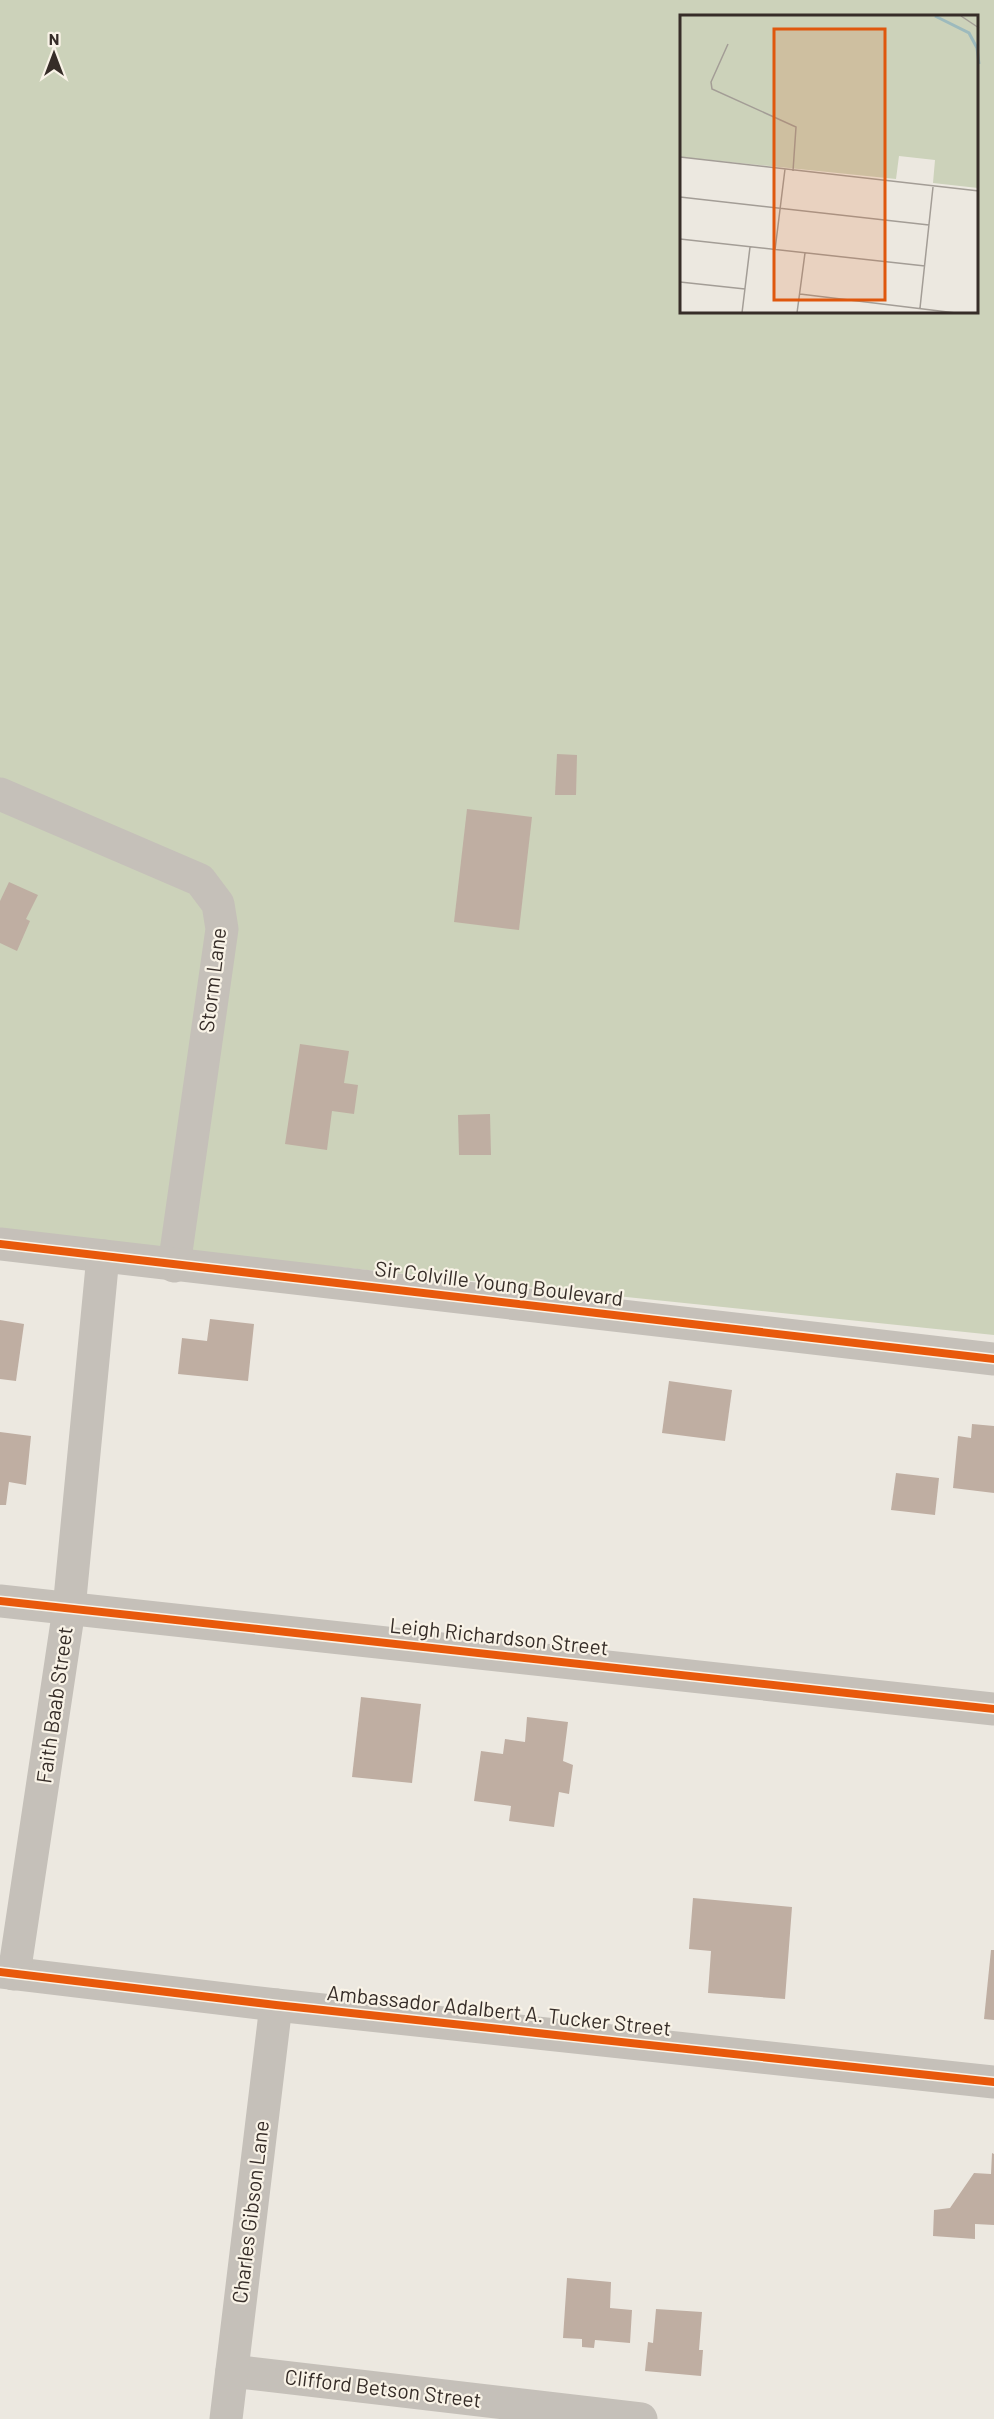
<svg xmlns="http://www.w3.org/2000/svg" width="994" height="2419" viewBox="0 0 994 2419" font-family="Barlow,sans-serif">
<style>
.green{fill:#ccd2ba;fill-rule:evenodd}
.building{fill:#bfaea2}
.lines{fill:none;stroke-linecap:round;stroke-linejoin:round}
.minor{stroke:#c5c0b9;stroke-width:33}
.cycleway-casing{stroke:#f9f3e7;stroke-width:11}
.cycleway{stroke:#e8590c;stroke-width:8}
.labels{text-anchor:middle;stroke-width:4.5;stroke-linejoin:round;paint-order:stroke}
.street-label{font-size:21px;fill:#362d28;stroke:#f9f3e7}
.inset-river{fill:none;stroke:#9dbabd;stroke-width:3}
.inset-road{fill:none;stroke:#a39d96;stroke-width:1.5}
.view{fill:#df570d;fill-opacity:0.15;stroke:#df570d;stroke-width:3}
.inset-edge{fill:none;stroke:#362d28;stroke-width:3}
</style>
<rect width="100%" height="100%" fill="#ece8e0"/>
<path class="green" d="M0 0H994V1335L0 1232ZM682 16H978V312H682Z"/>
<g class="building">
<path d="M557 754 577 755 576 795H555Z"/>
<path d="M467 809 532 817 519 930 454 922Z"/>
<path d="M9 882 38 895 26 919 30 921 17 951 0 943V901Z"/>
<path d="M300 1044 349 1051 344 1083 358 1085 354 1114 332 1111 327 1150 285 1144Z"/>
<path d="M490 1114 491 1155H459L458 1115Z"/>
<path d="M210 1319 254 1324 248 1381 178 1374 182 1338 207 1341Z"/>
<path d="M0 1320 24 1324 16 1381 0 1379Z"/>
<path d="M669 1381 732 1390 725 1441 662 1433Z"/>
<path d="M972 1424 994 1426V1493L953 1488 958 1436 971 1438Z"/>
<path d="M0 1432 31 1436 26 1485 9 1482 6 1505H0Z"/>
<path d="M896 1473 939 1478 935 1515 891 1510Z"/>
<path d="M361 1697 421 1704 412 1783 352 1777Z"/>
<path d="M527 1717 568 1722 563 1761 573 1765 569 1794 559 1792 554 1827 509 1821 511 1806 474 1801 481 1751 503 1754 505 1739 525 1742Z"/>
<path d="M693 1898 792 1907 785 1999 708 1993 711 1951 689 1949Z"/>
<path d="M991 1950H994V2020L984 2019Z"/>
<path d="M992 2153 994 2154V2225L975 2224V2239L933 2236 934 2210 950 2208 974 2173 991 2174Z"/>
<path d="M567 2278 611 2282 610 2308 632 2310 630 2343 595 2340 594 2348 582 2347V2339L563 2338Z"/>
<path d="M656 2309 702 2312 699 2350H703L701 2376 645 2371 648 2342 653 2343Z"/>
</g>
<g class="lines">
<g class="minor">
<path d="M0 794 200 880 218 904 222 929 174 1266"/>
<path d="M0 1244 994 1359"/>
<path d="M0 1601 994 1709"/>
<path d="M0 1972 276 2005 994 2082"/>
<path d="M14 1974 69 1609 103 1256"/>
<path d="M232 2371 641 2419"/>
<path d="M226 2419 276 2005"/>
</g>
<g class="cycleway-casing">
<g id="cycleway">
<path d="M0 1244 994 1359"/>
<path d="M0 1601 994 1709"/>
<path d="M0 1972 276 2005 994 2082"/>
</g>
</g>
<use href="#cycleway" class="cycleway"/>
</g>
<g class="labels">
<g class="street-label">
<text transform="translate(213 980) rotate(-83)" y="7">Storm Lane</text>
<text transform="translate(499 1284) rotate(7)" y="7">Sir Colville Young Boulevard</text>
<text transform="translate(499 1637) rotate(6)" y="7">Leigh Richardson Street</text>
<text transform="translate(55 1705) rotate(-82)" y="7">Faith Baab Street</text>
<text transform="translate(499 2011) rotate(6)" y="7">Ambassador Adalbert A. Tucker Street</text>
<text transform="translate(251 2212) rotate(-83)" y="7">Charles Gibson Lane</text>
<text transform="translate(383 2389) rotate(7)" y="7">Clifford Betson Street</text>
</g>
</g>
<g transform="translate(680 15)">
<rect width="298" height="298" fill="#ece8e0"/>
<path d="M0 1H298V173L253 168 255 145 219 141 216 164 0 142Z" fill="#ccd2ba"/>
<path class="inset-river" d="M255 1 289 18 297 33 299 49"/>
<path class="inset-road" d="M281 1 299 13M48 29 31 67 32 74 116 112 113 156M0 142 299 176M0 182 249 210M0 224 245 251M95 235 105 154M0 267 65 274M120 279 276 298M240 293 253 172M62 298 70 232M117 298 125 238"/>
<path class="view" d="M94 14H205V285H94Z"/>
<rect width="298" height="298" class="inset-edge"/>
</g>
<g transform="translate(54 54)" stroke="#f9f3e7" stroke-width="4.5" paint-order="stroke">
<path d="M0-4.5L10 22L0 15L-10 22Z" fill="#362d28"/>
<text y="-9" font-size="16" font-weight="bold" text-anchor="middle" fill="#362d28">N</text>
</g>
</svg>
